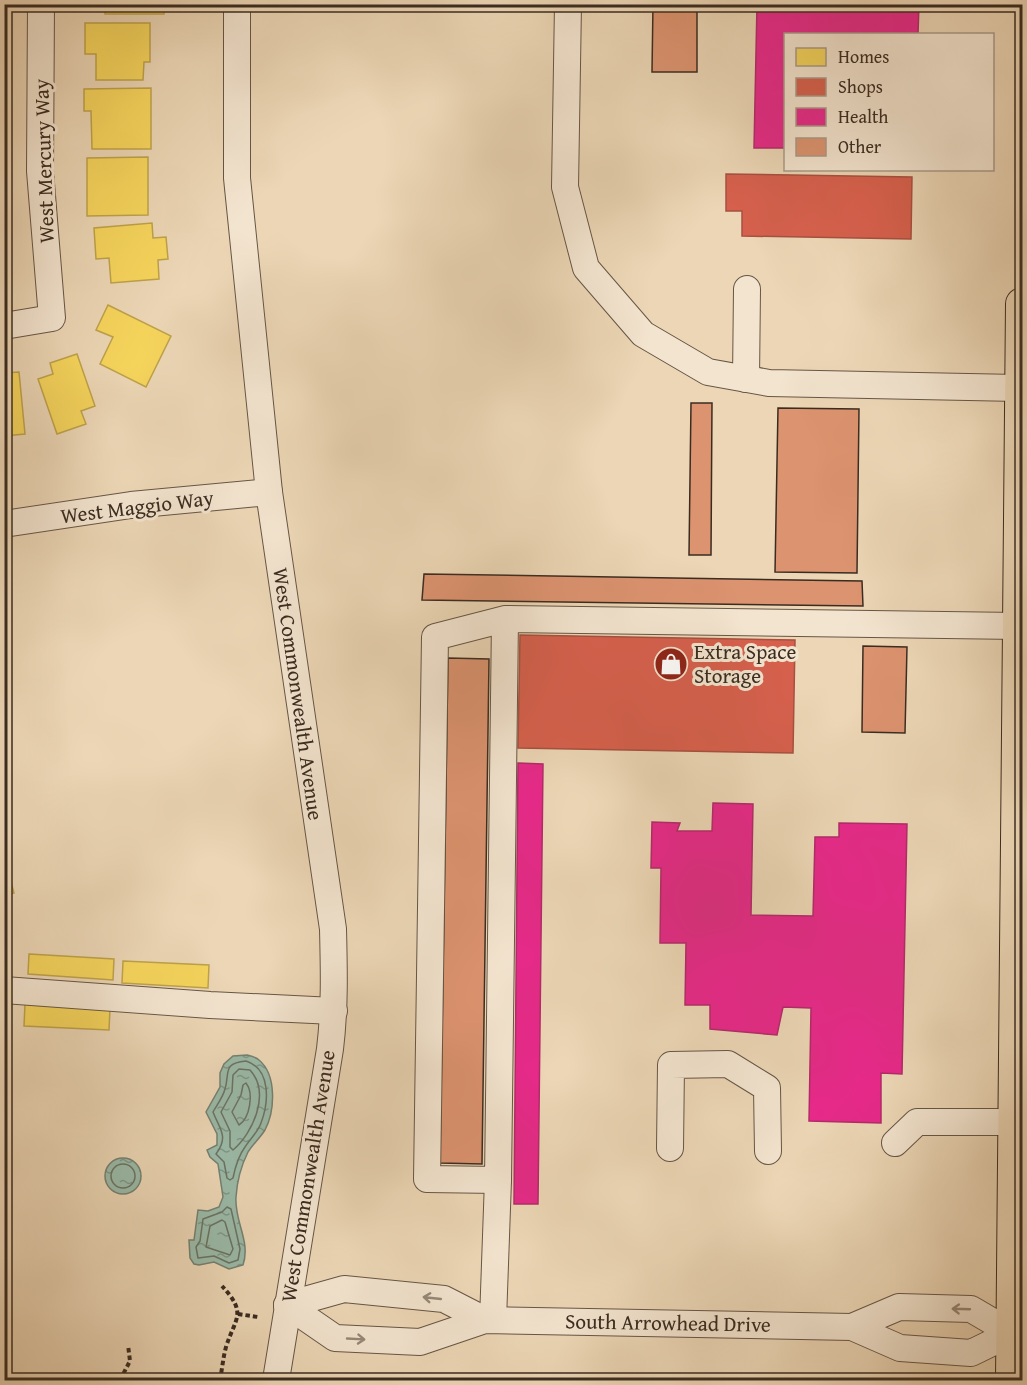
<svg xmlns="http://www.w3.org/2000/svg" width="1027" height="1385" viewBox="0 0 1027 1385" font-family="'Gentium Book Plus',serif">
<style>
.water{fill:url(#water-ripples);stroke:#748172;stroke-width:1.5}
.homes{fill:#f6d55c;stroke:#bea24a;stroke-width:1.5}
.shops{fill:#d6604d;stroke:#a75040;stroke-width:1.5}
.health{fill:#e7298a;stroke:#b32a6a;stroke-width:1.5}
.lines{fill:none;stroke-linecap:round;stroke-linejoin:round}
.shore{stroke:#6a7364;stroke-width:1.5}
.building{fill:#dc936f;stroke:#3a2c21;stroke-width:1.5}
.minor-casing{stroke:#665646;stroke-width:28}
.major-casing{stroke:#3a2c21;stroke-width:34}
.path{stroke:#3a2c21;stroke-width:4;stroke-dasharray:4.5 3;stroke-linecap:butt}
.minor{stroke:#f3e4cf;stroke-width:26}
.major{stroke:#ecd6b5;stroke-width:32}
.oneway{stroke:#968878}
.labels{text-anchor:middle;stroke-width:6;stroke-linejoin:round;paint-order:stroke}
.street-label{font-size:21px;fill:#3a2c21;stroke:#f3e4cf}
.poi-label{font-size:21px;fill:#3a2c21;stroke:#f3e4cf;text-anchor:start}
</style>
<defs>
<pattern id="water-ripples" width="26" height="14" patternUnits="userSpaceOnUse" patternTransform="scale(1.5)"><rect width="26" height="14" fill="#9abaa8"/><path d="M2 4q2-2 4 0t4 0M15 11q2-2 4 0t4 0" fill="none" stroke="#7f9788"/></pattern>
</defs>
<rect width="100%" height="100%" fill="#ecd6b5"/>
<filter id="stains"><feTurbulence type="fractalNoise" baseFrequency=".00333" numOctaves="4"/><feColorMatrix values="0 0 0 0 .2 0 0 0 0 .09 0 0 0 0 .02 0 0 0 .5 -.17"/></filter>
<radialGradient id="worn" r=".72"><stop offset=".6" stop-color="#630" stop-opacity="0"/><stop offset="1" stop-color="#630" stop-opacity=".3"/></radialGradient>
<g class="water">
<path d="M247 1055C251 1056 256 1057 259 1060 277 1075 275 1111 265 1130 260 1138 253 1144 248 1152 241 1166 237 1182 236 1197 234 1221 251 1241 243 1265L229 1269 214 1262 199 1265 194 1264 190 1258 189 1240H194L198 1210 208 1211 219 1207 223 1197 218 1164 210 1157 207 1150 217 1145V1134L206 1112 220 1087V1073L224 1064 233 1056Z"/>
<circle cx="123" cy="1176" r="18"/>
</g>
<g class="homes">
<rect x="105" y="4" width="59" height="10"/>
<path d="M85 23H150V62H144L143 80H96V54H85Z"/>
<path d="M151 88V149H92L91 111H84V89Z"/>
<path d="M148 157V215L87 216V158Z"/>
<path d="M152 223 153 238 166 237 168 259 158 260 159 279 111 283 109 258 96 259 94 228Z"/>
<path d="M108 305 171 336 146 387 100 364 113 337 96 330Z"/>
<path d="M77 354 95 406 81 411 86 424 57 434 38 379 53 374 50 363Z"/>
<path d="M19 372 25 434 4 436V373Z"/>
<path d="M4 857 14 893 4 896Z"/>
<path d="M29 954 114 959 113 980 28 974Z"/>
<path d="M123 961 209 965 208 988 122 983Z"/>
<path d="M25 1004 110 1008 109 1030 24 1026Z"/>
</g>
<g class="shops">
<path d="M726 174 912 177 911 239 742 236V211H726Z"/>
<path d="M520 635 795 640 793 753 518 748Z"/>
</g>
<g class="health">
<path d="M770 4H919L918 34H786V148H754L757 5Z"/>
<path d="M518 763 543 764 538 1204H514Z"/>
<path d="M713 803 753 804 751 915 813 916 815 837H839V823L907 824 902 1074 881 1073V1123L809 1121 811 1008 783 1007 777 1035 710 1029V1005H685L686 943H660L661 868H651L652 822 680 823 677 831H712Z"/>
</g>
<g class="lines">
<g class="shore">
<path d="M246 1061C271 1069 269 1102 261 1123 258 1132 250 1139 245 1147 239 1155 235 1168 233 1178L230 1180 227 1178 224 1162 216 1154C229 1136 220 1130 213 1112 217 1105 223 1097 225 1089 230 1073 222 1063 246 1061Z"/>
<path d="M239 1069 250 1070C271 1093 253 1133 233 1150L230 1147V1131L221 1112 232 1092 233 1075Z"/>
<path d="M246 1083C254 1093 250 1118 239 1125L232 1112 241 1095 243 1085Z"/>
<circle cx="123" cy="1176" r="12"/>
<path d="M227 1207 231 1209 240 1249 238 1260 229 1263 214 1256 198 1258 196 1247 200 1241 203 1219 222 1212Z"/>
<path d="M222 1220 225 1222 233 1249 230 1255 206 1247 210 1226Z"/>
</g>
</g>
<g class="building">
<path d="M653 4H697V72H652Z"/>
<path d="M691 403H712L711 555H689Z"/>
<path d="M778 408 859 409 857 573 775 572Z"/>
<path d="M424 574 862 581 863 606 422 600Z"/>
<path d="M863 646 907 647 905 733 862 732Z"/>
<path d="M448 658 489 659 482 1164 440 1163Z"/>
</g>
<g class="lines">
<g class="minor-casing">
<g id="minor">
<path d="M237 4V178L269 492 333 929C334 969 335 1008 330 1049L276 1380"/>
<path d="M568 4 565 187 586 268 643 334 708 372 769 383 1021 388"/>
<path d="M4 326 52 318 40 171 41 4"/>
<path d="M746 379 747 289"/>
<path d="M4 524 131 505 269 492"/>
<path d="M505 619 435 637 427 1179 498 1180 505 619 1019 626"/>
<path d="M4 990 210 1005 334 1011"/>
<path d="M895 1143 917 1122H1014"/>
<path d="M670 1148 671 1065 728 1064 767 1088 768 1151"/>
<path d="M287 1305 335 1338 420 1342 485 1320 852 1327 900 1348 971 1353 1012 1333H1022"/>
<path d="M287 1305 344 1289 444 1299 485 1320"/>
<path d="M493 1320 498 1180"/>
<path d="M852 1327 899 1307 971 1309 1012 1333"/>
</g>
</g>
<g class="major-casing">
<path id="major" d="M1012 1380 1022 304"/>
</g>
<g class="path">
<path d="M238 1314 258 1317"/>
<path d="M120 1380 130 1361 128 1345"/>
<path d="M220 1380C222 1370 223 1358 226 1347 235 1318 248 1314 222 1286"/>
</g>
<use href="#minor" class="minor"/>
<use href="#major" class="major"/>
</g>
<defs><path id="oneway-shaft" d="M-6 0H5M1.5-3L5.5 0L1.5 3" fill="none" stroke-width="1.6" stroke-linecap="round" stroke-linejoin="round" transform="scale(1.5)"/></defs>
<g class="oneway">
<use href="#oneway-shaft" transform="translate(432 1298) rotate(-174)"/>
<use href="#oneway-shaft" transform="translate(961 1309) rotate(-178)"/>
<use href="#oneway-shaft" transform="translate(356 1339) rotate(3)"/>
</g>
<defs>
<g id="shop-disc" transform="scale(1.725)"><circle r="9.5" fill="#8f2418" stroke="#f3e4cf"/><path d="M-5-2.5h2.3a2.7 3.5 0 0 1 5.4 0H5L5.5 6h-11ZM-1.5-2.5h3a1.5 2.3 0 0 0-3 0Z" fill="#fff"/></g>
</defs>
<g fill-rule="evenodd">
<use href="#shop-disc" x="671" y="664"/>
</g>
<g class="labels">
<g class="street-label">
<text transform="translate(44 161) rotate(-92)" y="7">West Mercury Way</text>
<text transform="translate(137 507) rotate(-7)" y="7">West Maggio Way</text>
<text transform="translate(298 694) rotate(82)" y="7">West Commonwealth Avenue</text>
<text transform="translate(308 1176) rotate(-81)" y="7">West Commonwealth Avenue</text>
<text transform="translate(668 1323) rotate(1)" y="7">South Arrowhead Drive</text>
</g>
<g class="poi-label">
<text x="694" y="659">Extra Space<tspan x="694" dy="24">Storage</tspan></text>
</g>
</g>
<rect width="1027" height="1385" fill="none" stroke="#ecd6b5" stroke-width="24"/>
<rect x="6" y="6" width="1015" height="1373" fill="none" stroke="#3a2c21" stroke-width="3"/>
<rect x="12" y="12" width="1003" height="1361" fill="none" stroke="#3a2c21" stroke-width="1.5"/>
<rect x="784" y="33" width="210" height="138" fill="#f3e4cf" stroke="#a99a89" stroke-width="1.5"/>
<rect x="796" y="48" width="30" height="18" fill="#f6d55c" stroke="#a99a89" stroke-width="1.5"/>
<text x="838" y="63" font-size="18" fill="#3a2c21">Homes</text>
<rect x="796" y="78" width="30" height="18" fill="#d6604d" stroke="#a99a89" stroke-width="1.5"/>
<text x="838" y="93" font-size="18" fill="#3a2c21">Shops</text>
<rect x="796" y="108" width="30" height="18" fill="#e7298a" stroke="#a99a89" stroke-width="1.5"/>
<text x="838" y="123" font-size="18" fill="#3a2c21">Health</text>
<rect x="796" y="138" width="30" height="18" fill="#dc936f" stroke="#a99a89" stroke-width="1.5"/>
<text x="838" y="153" font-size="18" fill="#3a2c21">Other</text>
<rect width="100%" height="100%" filter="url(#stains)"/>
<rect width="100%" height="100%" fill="url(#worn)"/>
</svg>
